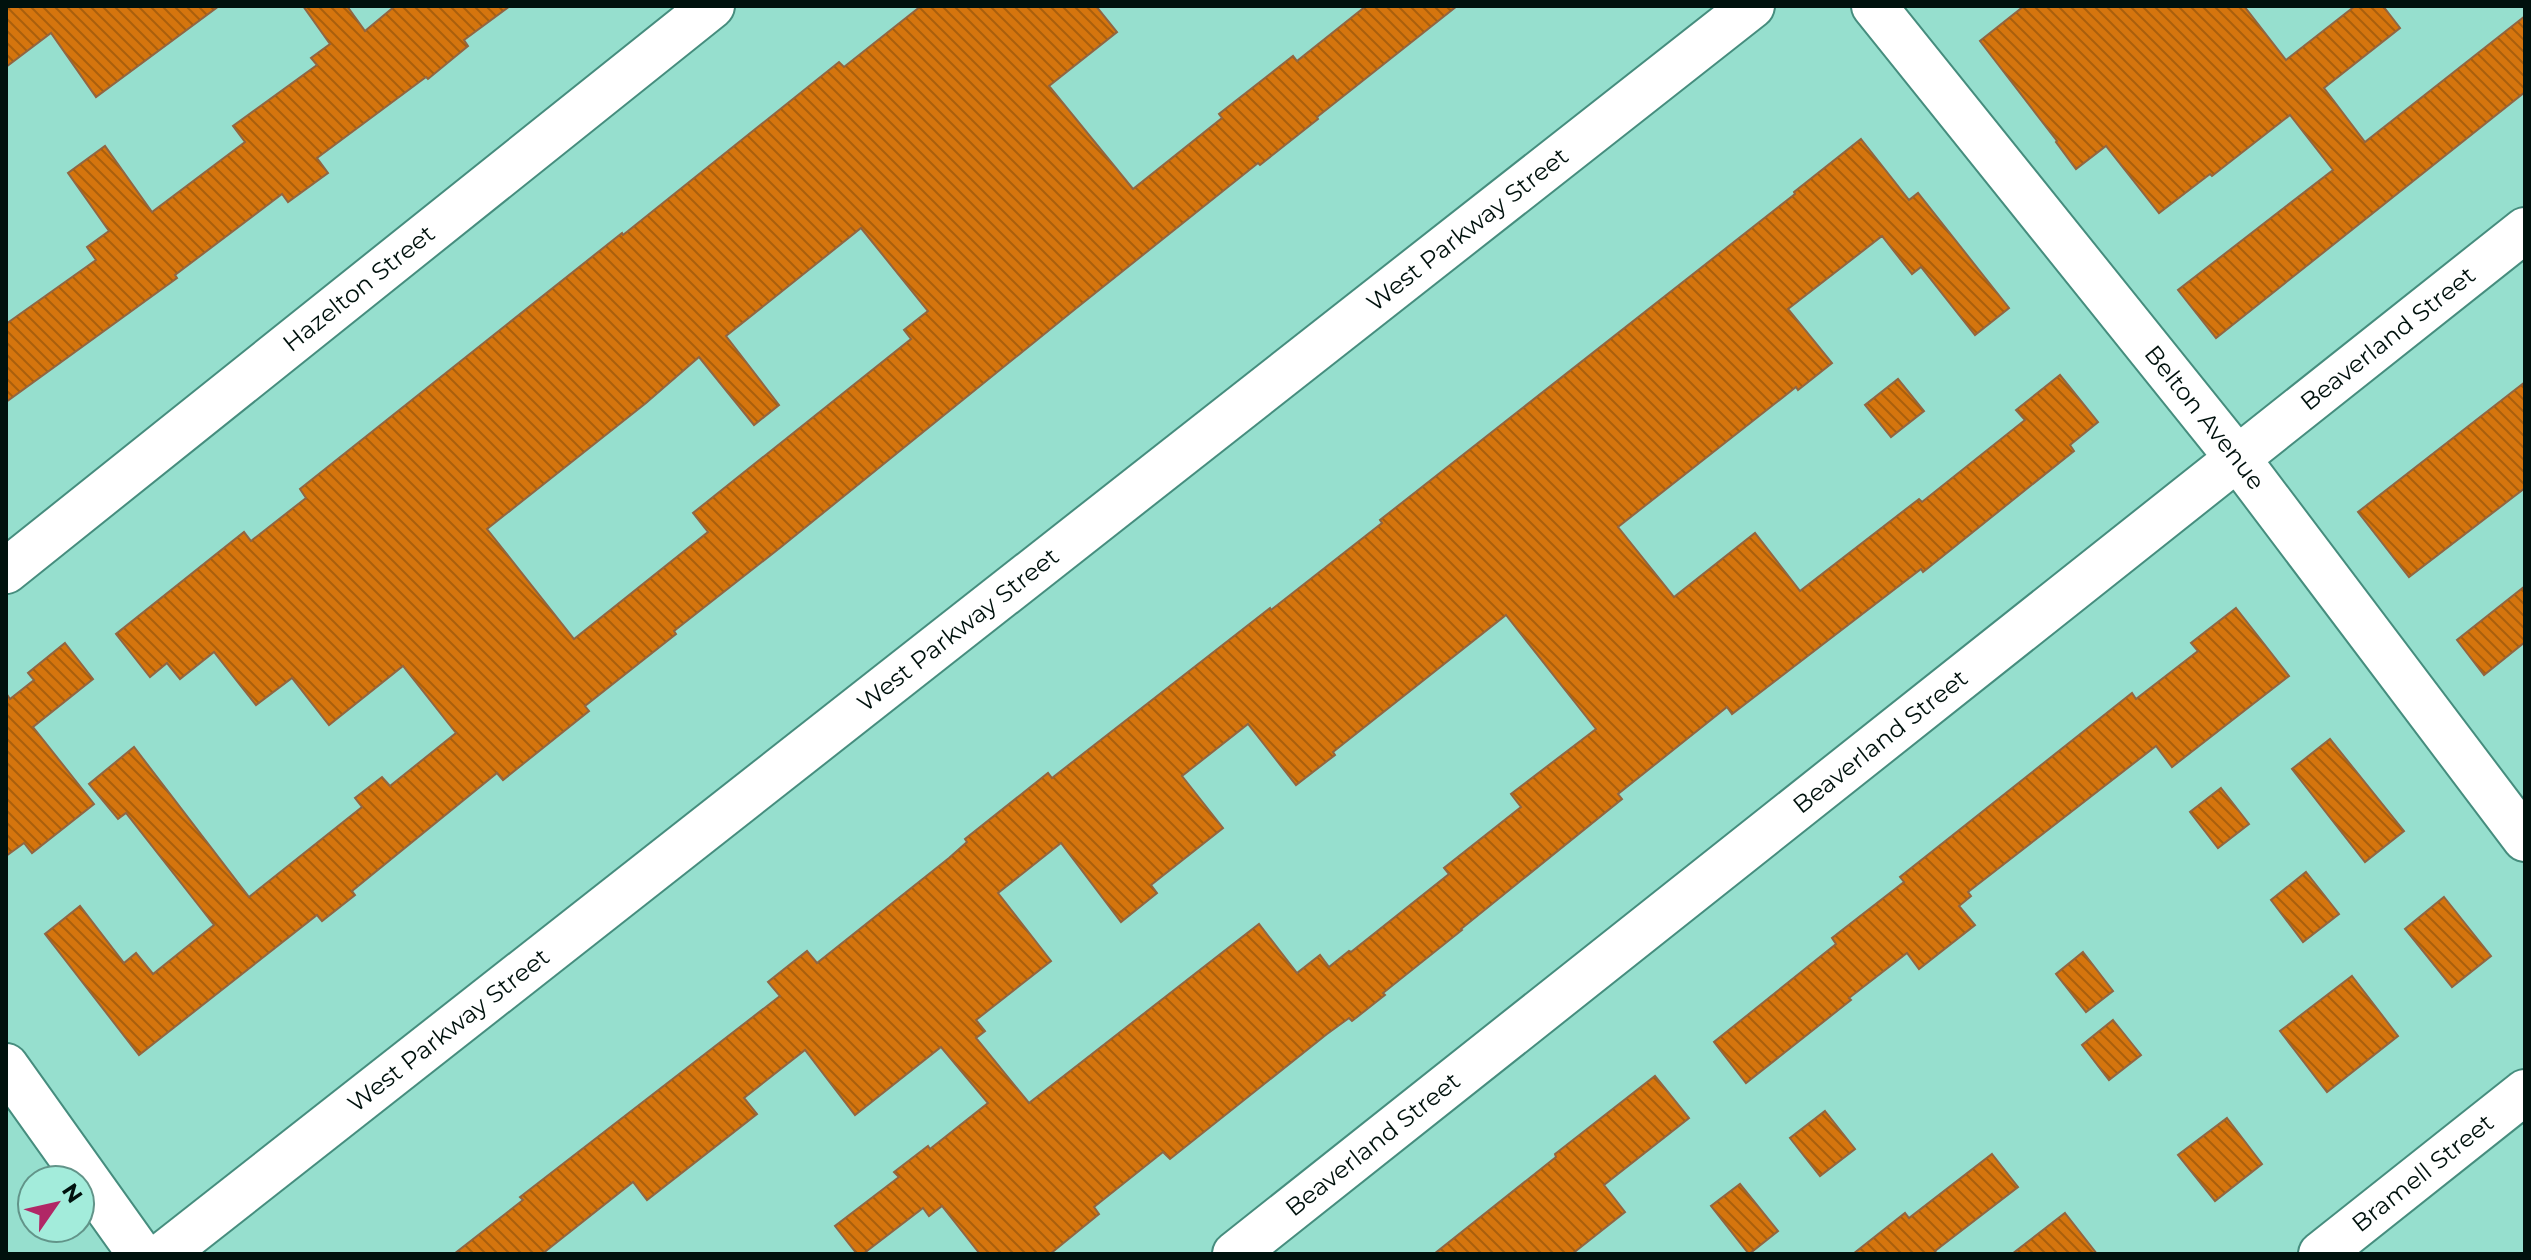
<svg xmlns="http://www.w3.org/2000/svg" width="2531" height="1260" viewBox="0 0 2531 1260" font-family="Montserrat,sans-serif">
<style>
.building{fill:url(#building-back-hatch);stroke:#916542;stroke-width:2;fill-rule:evenodd}
.lines{fill:none;stroke-linecap:round;stroke-linejoin:round}
.minor-casing{stroke:#468d7e;stroke-width:48}
.minor{stroke:#fff;stroke-width:44}
.labels{text-anchor:middle;stroke-width:7;stroke-linejoin:round;paint-order:stroke}
.street-label{font-size:24px;fill:#00110d;stroke:#a3ecdb}
</style>
<defs>
<pattern id="building-back-hatch" width="6" height="6" patternUnits="userSpaceOnUse" patternTransform="scale(2)"><rect width="6" height="6" fill="#d5750e"/><path d="M-1 5l2 2M0 0l6 6M5-1l2 2" fill="none" stroke="#aa5f0c"/></pattern>
</defs>
<rect width="100%" height="100%" fill="#96dfce"/>
<g class="building">
<path d="M6 6H219L96 97 51 33 6 67Z"/>
<path d="M303 6H347L365 31 395 6H510L464 40 468 46 428 79 426 77 317 158 328 173 288 202 282 194 175 275 177 278 6 402V324L96 260 87 247 109 231 68 173 105 146 152 212 245 142 233 126 317 65 311 58 330 44Z"/>
<path d="M921 6H1096L1117 32 1049 86 1133 189 1222 118 1219 114 1293 56 1297 61 1366 6H1457L1317 117 1318 119 1260 165 1258 163 1074 310 781 547 674 631 676 634 585 706 589 711 503 780 497 773 352 891 355 895 322 921 317 915 139 1055 45 934 80 906 124 963 136 953 153 974 214 925 126 813 118 819 89 784 134 747 249 897 362 807 355 798 382 777 390 786 456 733 403 666 329 725 292 678 256 705 214 652 180 679 167 663 150 677 116 634 244 532 251 541 306 498 300 489 622 233 623 235 839 62 844 67ZM861 228 928 311 904 330 911 339 693 513 708 532 574 639 487 529 646 403 699 357 754 425 779 405 726 336Z"/>
<path d="M2024 6H2244L2286 60 2355 6H2383L2400 28 2324 88 2365 142 2525 16V92L2216 338 2178 290 2333 170 2290 115 2212 176 2210 174 2159 213 2106 146 2076 169 2056 142 2057 141 1980 41Z"/>
<path d="M1861 139 1909 200 1918 193 2009 308 1975 335 1921 267 1912 274 1882 236 1788 309 1832 363 1798 390 1796 387 1618 527 1674 597 1755 533 1800 591 1919 499 1922 502 2025 420 2016 410 2060 375 2098 422 2070 445 2074 451 1923 572 1921 569 1732 714 1727 707 1618 794 1622 799 1461 929 1462 930 1383 993 1385 995 1352 1021 1349 1018 1327 1034 1170 1159 1163 1152 1094 1207 1099 1214 1050 1254H980L942 1206 929 1216 923 1208 863 1254H857L835 1226 899 1177 894 1172 928 1146 930 1149 988 1103 941 1047 855 1115 805 1050 744 1098 757 1114 647 1200 633 1182 542 1254H454L523 1200 520 1197 780 996 768 982 807 951 817 963 949 858 967 842 965 839 1048 773 1052 778 1270 608 1271 610 1382 523 1380 520 1795 194 1794 192ZM1506 615 1596 729 1511 794 1521 807 1444 868 1449 874 1351 952 1349 951 1329 967 1320 955 1297 973 1259 924 1029 1103 976 1038 985 1031 976 1020 1051 961 998 893 1061 843 1121 922 1157 893 1151 885 1223 828 1182 776 1248 724 1296 785 1335 755 1333 752Z"/>
<path d="M1898 379 1924 411 1891 437 1865 405Z"/>
<path d="M2525 382V488L2409 577 2358 512Z"/>
<path d="M2525 586V642L2484 675 2457 640Z"/>
<path d="M2236 608 2289 676 2172 767 2156 746 1968 892 1971 896 1959 906 1975 925 1919 969 1907 953 1849 998 1851 1000 1746 1083 1714 1042 1836 944 1832 938 1904 882 1900 877 2132 693 2136 699 2198 651 2191 643Z"/>
<path d="M65 643 93 679 33 727 94 804 32 853 24 843 6 856V693L10 699 34 680 28 673Z"/>
<path d="M2330 739 2404 831 2365 862 2292 769Z"/>
<path d="M2221 788 2249 824 2218 848 2190 812Z"/>
<path d="M2306 872 2339 914 2303 942 2271 900Z"/>
<path d="M2444 897 2491 956 2452 987 2405 929Z"/>
<path d="M2083 952 2113 991 2086 1012 2056 974Z"/>
<path d="M2352 976 2398 1036 2327 1092 2280 1031Z"/>
<path d="M2113 1020 2141 1055 2109 1080 2082 1045Z"/>
<path d="M1655 1076 1689 1118 1604 1185 1625 1212 1572 1254H1434L1556 1157 1555 1154Z"/>
<path d="M1825 1111 1855 1149 1820 1176 1790 1138Z"/>
<path d="M2227 1118 2262 1164 2215 1201 2178 1155Z"/>
<path d="M1992 1154 2018 1187 1935 1251 1937 1254H1853L1905 1213 1909 1218Z"/>
<path d="M1740 1184 1778 1231 1749 1254 1711 1206Z"/>
<path d="M2065 1213 2097 1254H2012Z"/>
</g>
<g class="lines">
<g class="minor-casing">
<g id="minor">
<path id="s1" d="M1874 6 2238 459 2525 839"/>
<path id="s2" d="M6 571 712 6"/>
<path d="M6 1066 140 1254"/>
<path id="s3" d="M164 1254 1752 6"/>
<path id="s4" d="M1235 1254 2525 230"/>
<path id="s5" d="M2321 1254 2525 1092"/>
</g>
</g>
<use href="#minor" class="minor"/>
</g>
<g class="labels">
<g class="street-label">
<text dy="8" stroke="none"><textPath href="#s3" startOffset="1658">West Parkway Street</textPath></text>
<text dy="8" stroke="none"><textPath href="#s2" startOffset="452">Hazelton Street</textPath></text>
<text dy="8" stroke="none"><textPath href="#s4" startOffset="1472">Beaverland Street</textPath></text>
<text dy="8" stroke="none"><textPath href="#s1" startOffset="528">Belton Avenue</textPath></text>
<text dy="8" stroke="none"><textPath href="#s3" startOffset="1010">West Parkway Street</textPath></text>
<text dy="8" stroke="none"><textPath href="#s4" startOffset="824">Beaverland Street</textPath></text>
<text dy="8" stroke="none"><textPath href="#s3" startOffset="362">West Parkway Street</textPath></text>
<text dy="8" stroke="none"><textPath href="#s4" startOffset="176">Beaverland Street</textPath></text>
<text dy="8" stroke="none"><textPath href="#s5" startOffset="130">Bramell Street</textPath></text>
</g>
</g>
<rect width="2531" height="1260" fill="none" stroke="#00110d" stroke-width="16"/>
<g transform="translate(56 1204) rotate(56)"><circle r="38" fill="#a3ecdb" stroke="#629489" stroke-width="2"/>
<path d="M0-6L14 30L0 20L-14 30Z" fill="#b12766"/>
<text y="-12" font-size="22" font-weight="bold" text-anchor="middle" fill="#00110d">N</text>
</g>
</svg>
